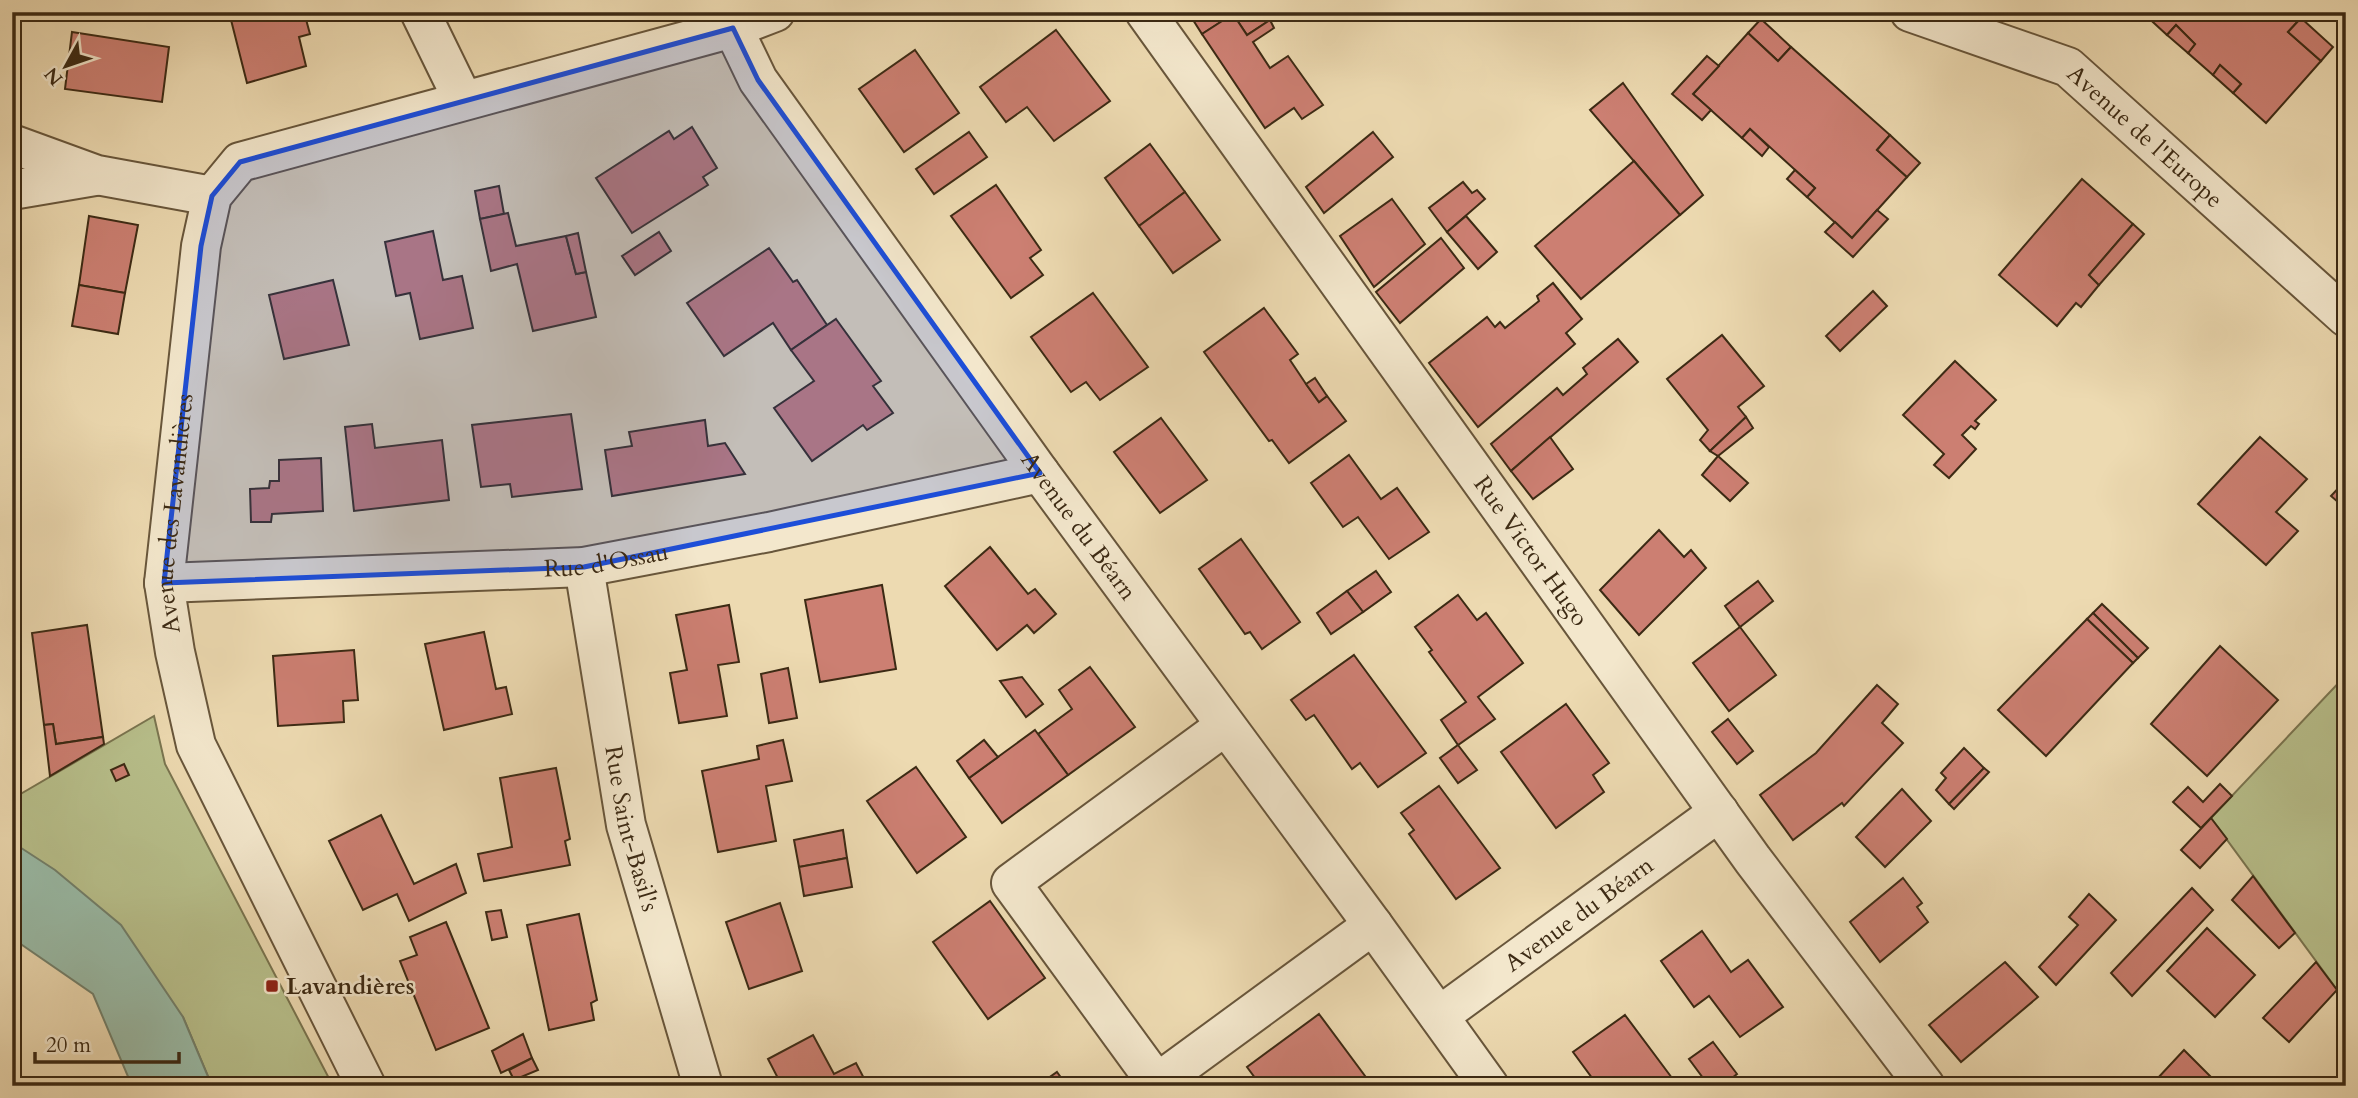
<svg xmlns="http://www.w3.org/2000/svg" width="2358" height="1098" viewBox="0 0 2358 1098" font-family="Cardo,serif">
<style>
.green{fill:#b8c08c;stroke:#7a7550;stroke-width:2}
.water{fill:#9abba7;stroke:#74816c;stroke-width:2}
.building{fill:#cc7f72;stroke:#3c2a14;stroke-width:2}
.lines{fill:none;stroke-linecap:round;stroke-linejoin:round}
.minor-casing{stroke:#68563b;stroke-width:42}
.minor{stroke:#f3e7cc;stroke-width:38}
.marked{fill:#1d4ed8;fill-opacity:0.2;stroke:#1d4ed8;stroke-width:5;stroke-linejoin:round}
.poi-dot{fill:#8f2418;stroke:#f3e7cc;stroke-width:2.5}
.labels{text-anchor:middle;stroke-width:5;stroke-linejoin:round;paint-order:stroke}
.street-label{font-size:24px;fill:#3c2a14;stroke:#f3e7cc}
.poi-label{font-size:24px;font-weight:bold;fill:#3c2a14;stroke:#f3e7cc;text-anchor:start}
</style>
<rect width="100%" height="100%" fill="#eddab1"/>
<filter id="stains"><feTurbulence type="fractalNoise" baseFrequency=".00286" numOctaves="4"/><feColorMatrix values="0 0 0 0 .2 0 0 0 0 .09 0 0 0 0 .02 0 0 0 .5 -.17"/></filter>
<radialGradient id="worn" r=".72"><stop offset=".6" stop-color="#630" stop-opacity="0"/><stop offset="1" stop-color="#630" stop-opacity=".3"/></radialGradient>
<g class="green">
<path d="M2346 675V1002L2211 818Z"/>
<path d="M154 716 165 764 333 1086H212L183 1017 12 842V799Z"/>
</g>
<path class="water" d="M12 842 55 870 121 925 183 1017 212 1086H132L93 994 12 938Z"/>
<g class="building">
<path d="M229 12H304L310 34 299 37 306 66 247 83Z"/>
<path d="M1188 12H1283L1247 35 1233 14 1202 34Z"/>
<path d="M2142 12H2294L2301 18 2288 32 2321 61 2266 123 2233 93 2241 84 2220 65 2213 75 2188 53 2195 44 2176 25 2167 35Z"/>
<path d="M1233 14 1247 35 1270 20 1274 28 1253 42 1270 68 1288 56 1323 105 1302 119 1294 108 1265 128 1202 34Z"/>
<path d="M2301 18 2333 47 2321 61 2288 32Z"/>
<path d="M1761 19 1791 47 1778 61 1748 33Z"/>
<path d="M2176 25 2195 44 2188 53 2167 35Z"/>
<path d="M1056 30 1110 101 1054 141 1027 107 1006 122 980 87Z"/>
<path d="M72 32 169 47 162 102 65 89Z"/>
<path d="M1748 33 1778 61 1791 47 1890 135 1877 150 1907 177 1852 238 1807 197 1815 188 1750 129 1742 138 1693 94Z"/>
<path d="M915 50 959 113 904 152 859 89Z"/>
<path d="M1707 56 1719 66 1693 94 1711 110 1702 120 1672 94Z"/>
<path d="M2220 65 2241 84 2233 93 2213 75Z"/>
<path d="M1623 83 1703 195 1680 215 1590 110Z"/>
<path d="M692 127 717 168 703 177 708 185 632 233 596 178 669 131 674 139Z"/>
<path d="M1750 129 1769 147 1762 156 1742 138Z"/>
<path d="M969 132 987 157 934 194 916 169Z"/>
<path d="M1373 132 1393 157 1324 213 1306 187Z"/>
<path d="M1890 135 1920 163 1907 177 1877 150Z"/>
<path d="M1150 144 1185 192 1139 226 1105 178Z"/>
<path d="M1634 161 1680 215 1581 299 1535 246Z"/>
<path d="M1795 170 1815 188 1807 197 1787 179Z"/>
<path d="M2082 179 2133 224 2089 275 2099 285 2081 307 2076 303 2057 326 1999 275Z"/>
<path d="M1463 182 1472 193 1477 190 1485 199 1447 232 1429 208Z"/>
<path d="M996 185 1041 250 1030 258 1043 275 1011 298 951 216Z"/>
<path d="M499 186 504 214 480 219 475 191Z"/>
<path d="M1185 192 1220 240 1173 273 1139 226Z"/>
<path d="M1392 199 1425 244 1374 287 1340 236Z"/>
<path d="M1877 210 1888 219 1853 257 1825 232 1835 222 1852 238Z"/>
<path d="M508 213 516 246 566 236 576 274 586 272 596 317 533 331 517 264 491 271 480 219Z"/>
<path d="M89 216 138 225 125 293 79 285Z"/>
<path d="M1466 216 1497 252 1478 269 1447 232Z"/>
<path d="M2133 224 2144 234 2099 285 2089 275Z"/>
<path d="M433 231 443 280 462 276 473 328 420 339 410 293 396 296 385 242Z"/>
<path d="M659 232 671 251 635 275 622 256Z"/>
<path d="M578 233 586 272 576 274 566 236Z"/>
<path d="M1441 238 1464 268 1400 323 1376 292Z"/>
<path d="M769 248 793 282 797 280 827 325 791 350 773 323 724 356 687 303Z"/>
<path d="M333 280 349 345 284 359 269 295Z"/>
<path d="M1553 283 1582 319 1566 333 1575 344 1478 427 1429 363 1487 317 1495 327 1500 322 1505 328 1539 301 1537 296Z"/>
<path d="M79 285 125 293 118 334 72 326Z"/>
<path d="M1873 291 1887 306 1840 351 1826 336Z"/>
<path d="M1093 293 1148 367 1100 400 1086 382 1071 392 1031 337Z"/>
<path d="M1264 308 1298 354 1290 360 1306 384 1319 402 1327 396 1346 421 1289 463 1272 440 1269 441 1204 352Z"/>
<path d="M836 319 881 381 873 386 893 413 867 430 863 425 812 461 774 408 814 381 791 350Z"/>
<path d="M1722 335 1764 386 1738 407 1746 417 1710 451 1700 440 1708 430 1667 379Z"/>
<path d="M1618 339 1638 362 1511 471 1491 444 1557 388 1563 395 1587 374 1583 368Z"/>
<path d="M1955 361 1996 400 1975 421 1979 424 1975 429 1971 426 1962 435 1976 449 1949 478 1934 465 1944 454 1903 415Z"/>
<path d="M1315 378 1327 396 1319 402 1306 384Z"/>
<path d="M571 414 582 489 512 497 510 484 481 487 472 425Z"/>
<path d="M1746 417 1753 428 1718 456 1710 451Z"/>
<path d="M1161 418 1207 480 1160 513 1114 452Z"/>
<path d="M705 420 708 446 725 443 745 474 612 496 605 450 632 446 629 432Z"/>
<path d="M372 424 375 448 442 440 449 500 354 511 345 427Z"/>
<path d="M1550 437 1573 469 1533 499 1511 471Z"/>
<path d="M2260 437 2307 479 2276 512 2298 531 2266 565 2198 504Z"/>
<path d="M1349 455 1381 499 1397 488 1429 532 1389 559 1358 517 1343 527 1311 483Z"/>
<path d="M1718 456 1748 483 1730 501 1702 475Z"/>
<path d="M321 458 323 511 272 514 271 522H251L250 489 269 488 270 481H279V460Z"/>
<path d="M2346 480V509L2331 496Z"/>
<path d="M1659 530 1684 557 1691 550 1706 568 1639 635 1600 590Z"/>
<path d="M1241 539 1300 622 1262 649 1250 632 1245 634 1199 569Z"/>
<path d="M990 547 1028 594 1035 589 1056 614 1034 633 1027 625 997 650 945 586Z"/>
<path d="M1376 571 1391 592 1363 612 1347 591Z"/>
<path d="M1758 581 1773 601 1740 627 1725 606Z"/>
<path d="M882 585 896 669 820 682 805 600Z"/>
<path d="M1347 591 1363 612 1331 634 1317 613Z"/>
<path d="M1458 595 1477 620 1486 613 1523 663 1478 697 1495 719 1458 745 1441 720 1466 702 1429 652 1432 650 1415 627Z"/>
<path d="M2102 604 2148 648 2138 658 2093 613Z"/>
<path d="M729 605 739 662 718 665 727 716 679 723 670 673 687 670 676 615Z"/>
<path d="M2093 613 2138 658 2133 663 2087 619Z"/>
<path d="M2087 619 2133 663 2046 756 1998 710Z"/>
<path d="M87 625 103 737 56 744 53 724 44 725 32 633Z"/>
<path d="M1740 627 1776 675 1729 711 1693 663Z"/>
<path d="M484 632 496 689 506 687 512 714 444 730 425 644Z"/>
<path d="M2220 646 2278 700 2207 776 2151 724Z"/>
<path d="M354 650 358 700 343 701 344 722 278 726 273 656Z"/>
<path d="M1354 655 1426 753 1378 787 1360 763 1352 769 1314 715 1306 720 1291 700Z"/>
<path d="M1090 667 1135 727 1068 775 1038 734 1072 709 1059 690Z"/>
<path d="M788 668 797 718 769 723 761 674Z"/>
<path d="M1022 677 1043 704 1026 717 1000 681Z"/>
<path d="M1877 685 1898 704 1882 723 1903 743 1844 806 1842 803 1793 840 1760 795 1816 753Z"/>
<path d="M1566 704 1609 763 1593 775 1604 792 1556 828 1501 752Z"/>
<path d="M1728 719 1753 751 1737 764 1712 732Z"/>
<path d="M53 724 56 744 103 737 104 744 50 776 44 725Z"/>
<path d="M1035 730 1068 775 1002 823 969 778Z"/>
<path d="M783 740 792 781 766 786 776 841 718 852 702 771 759 759 757 746Z"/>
<path d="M984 740 998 757 969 778 957 761Z"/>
<path d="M1458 745 1477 770 1458 783 1440 758Z"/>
<path d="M1964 748 1984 768 1949 804 1936 790 1946 778 1941 773Z"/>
<path d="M124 764 129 775 116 781 111 770Z"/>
<path d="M916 767 966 837 917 873 867 801Z"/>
<path d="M556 768 570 839 565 841 570 865 484 881 478 854 512 847 500 778Z"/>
<path d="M1984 768 1989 772 1954 809 1949 804Z"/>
<path d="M2220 784 2232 796 2201 828 2173 802 2188 787 2203 802Z"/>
<path d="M1439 786 1500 868 1456 899 1409 834 1414 830 1401 813Z"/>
<path d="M1902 789 1931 821 1885 867 1856 837Z"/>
<path d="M381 815 414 884 456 864 466 893 409 921 397 894 363 910 329 841Z"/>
<path d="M2211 818 2227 839 2200 868 2181 850Z"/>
<path d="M843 830 847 858 799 867 794 840Z"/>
<path d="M847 858 852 887 804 896 799 867Z"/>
<path d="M2253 876 2295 933 2279 948 2232 900Z"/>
<path d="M1903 878 1922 903 1917 907 1928 922 1880 962 1850 922Z"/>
<path d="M2192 888 2213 910 2132 996 2111 973Z"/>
<path d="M2089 894 2116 920 2056 985 2039 967 2078 925 2069 917Z"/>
<path d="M990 901 1045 978 988 1019 933 942Z"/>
<path d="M780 903 802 971 749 989 726 922Z"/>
<path d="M501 910 507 937 492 940 486 912Z"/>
<path d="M579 914 597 1000 591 1003 594 1020 549 1030 527 925Z"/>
<path d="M446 922 489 1028 436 1050 400 961 417 955 410 937Z"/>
<path d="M2207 928 2255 975 2215 1017 2167 971Z"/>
<path d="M1702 931 1731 972 1748 960 1783 1007 1740 1037 1709 996 1694 1007 1661 961Z"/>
<path d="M2005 962 2038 997 1961 1062 1929 1025Z"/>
<path d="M2316 962 2337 990 2289 1042 2263 1018Z"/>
<path d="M1319 1014 1371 1084 1261 1086 1247 1067Z"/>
<path d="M1625 1015 1675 1082 1670 1086H1598L1573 1052Z"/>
<path d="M523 1034 532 1058 501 1073 492 1051Z"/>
<path d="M813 1035 834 1074 856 1063 868 1086H782L768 1059Z"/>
<path d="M1713 1042 1737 1074 1722 1086H1709L1689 1059Z"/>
<path d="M2184 1050 2220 1086H2162L2156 1080Z"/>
<path d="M532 1058 538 1070 514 1080 509 1070Z"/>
<path d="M1057 1072 1067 1086H1037Z"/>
</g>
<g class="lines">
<g class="minor-casing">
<g id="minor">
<path d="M420 12 463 100"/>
<path id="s1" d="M1145 12 1753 860 1925 1086"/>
<path id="s2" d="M1910 12 2068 67 2346 317"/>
<path id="s3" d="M733 28 758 80 1040 473 1373 925 1489 1086"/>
<path d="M12 144 97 175 212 196"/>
<path d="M12 190 95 176"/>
<path id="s4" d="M584 567 626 825 703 1086"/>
<path id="s5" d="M164 583 584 567 769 532 1040 473"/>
<path d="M1225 726 1011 883 1157 1083 1373 925"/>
<path id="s6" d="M1439 1016 1719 812"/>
<path id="s7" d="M366 1086 196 745 175 652 164 583 201 246 212 196 240 162 733 28 775 12"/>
</g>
</g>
<use href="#minor" class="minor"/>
</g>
<path class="marked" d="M733 28 758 80 1040 473 584 567 164 583 201 246 212 196 240 162Z"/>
<rect class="poi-dot" x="265" y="979" width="14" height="14" rx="3.5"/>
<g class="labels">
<g class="street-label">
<text dy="8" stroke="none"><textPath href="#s2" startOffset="271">Avenue de l'Europe</textPath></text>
<text dy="8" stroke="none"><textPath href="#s7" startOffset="616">Avenue des Lavandières</textPath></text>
<text dy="8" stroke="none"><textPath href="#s3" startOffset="607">Avenue du Béarn</textPath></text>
<text dy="8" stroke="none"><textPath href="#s1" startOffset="663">Rue Victor Hugo</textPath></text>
<text dy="8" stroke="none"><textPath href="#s5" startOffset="443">Rue d'Ossau</textPath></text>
<text dy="8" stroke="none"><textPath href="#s4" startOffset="266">Rue Saint-Basil's</textPath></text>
<text dy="8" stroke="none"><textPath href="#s6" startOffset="173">Avenue du Béarn</textPath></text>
</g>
<g class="poi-label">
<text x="286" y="994">Lavandières</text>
</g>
</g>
<rect width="2358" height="1098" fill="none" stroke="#eddab1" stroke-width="42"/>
<rect x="14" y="14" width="2330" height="1070" fill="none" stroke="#3c2a14" stroke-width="3.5"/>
<rect x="21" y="21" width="2316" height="1056" fill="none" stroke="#3c2a14" stroke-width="2"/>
<g transform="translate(66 66) rotate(230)" stroke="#f3e7cc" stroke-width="5" paint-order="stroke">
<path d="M0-5L12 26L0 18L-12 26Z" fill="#3c2a14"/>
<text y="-10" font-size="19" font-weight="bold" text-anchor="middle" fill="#3c2a14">N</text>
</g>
<path d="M35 1052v10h144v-10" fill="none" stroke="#3c2a14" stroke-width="3.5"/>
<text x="46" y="1052" font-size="21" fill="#3c2a14" stroke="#f3e7cc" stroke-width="5" paint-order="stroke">20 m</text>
<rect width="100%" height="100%" filter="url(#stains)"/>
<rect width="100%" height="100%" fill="url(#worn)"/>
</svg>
